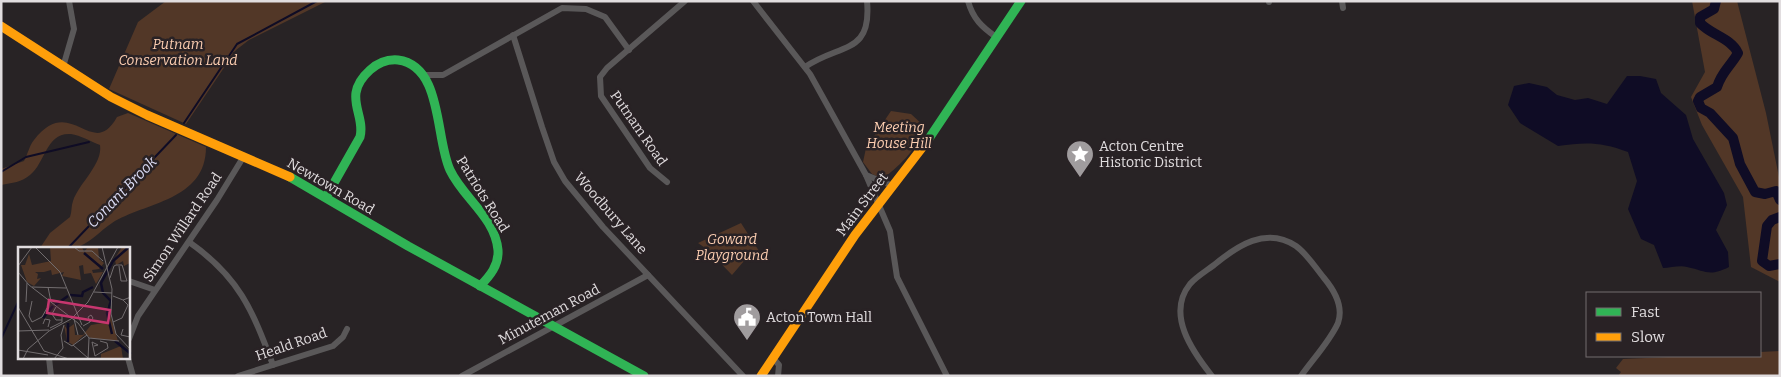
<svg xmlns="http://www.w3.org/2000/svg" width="1781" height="377" viewBox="0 0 1781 377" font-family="Bitter,serif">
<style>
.green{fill:#523727}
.water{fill:#0f0c25}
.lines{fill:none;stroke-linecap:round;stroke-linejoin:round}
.stream{stroke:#0f0c25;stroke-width:2}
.river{stroke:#0f0c25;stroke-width:10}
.street{stroke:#5a5859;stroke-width:6}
.fast{stroke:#30b455;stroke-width:9}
.slow{stroke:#ff9f0a;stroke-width:9}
.labels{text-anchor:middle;stroke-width:5;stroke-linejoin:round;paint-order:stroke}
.park-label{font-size:14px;font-style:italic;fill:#fdceb1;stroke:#292225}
.street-label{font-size:14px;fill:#e1dddf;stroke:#292225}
.poi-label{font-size:14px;fill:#e1dddf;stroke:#292225;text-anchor:start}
.water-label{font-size:15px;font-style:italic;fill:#dbdcf5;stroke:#292225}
.inset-river{fill:none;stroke:#0f0c25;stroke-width:2.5}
.inset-road{fill:none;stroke:#726d6f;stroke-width:1}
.view{fill:#c7366f;fill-opacity:0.15;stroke:#c7366f;stroke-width:2.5}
.inset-edge{fill:none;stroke:#e1dddf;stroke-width:2.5}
</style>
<rect width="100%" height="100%" fill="#282325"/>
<g class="green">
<path d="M166 1H327L249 40 236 50 186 124 109 89 138 22Z"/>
<path d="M1692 1H1737L1766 113 1780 182V282L1751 267 1743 197 1702 125 1691 97 1705 72Z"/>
<path d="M891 111 911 114 924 126C916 151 903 162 883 179L872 174 863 162 866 148Z"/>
<path d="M128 113 206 147C206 201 145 202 112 223 100 231 88 245 74 248 64 251 50 248 40 248L50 233 70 217C72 212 71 206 73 201 79 183 103 164 100 145 92 142 80 135 71 134 46 132 46 162 30 175 22 182 12 183 1 185V169L24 161C28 154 29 146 34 140 71 92 92 162 117 117Z"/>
<path d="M741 223 759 251 744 261 732 275 708 250 698 243Z"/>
<path d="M1780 351V376H1618L1621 372 1616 368 1623 359 1691 356H1760V352Z"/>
</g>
<path class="water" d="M1627 76H1640L1656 79 1661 93 1686 115 1693 139 1724 193 1727 205 1716 230 1728 252 1729 267C1709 277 1706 271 1687 267 1680 265 1670 268 1663 268L1654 245 1641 239 1628 209 1637 181 1628 152C1601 142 1586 142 1558 146L1520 123 1508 105 1514 86 1529 83 1547 87 1557 95 1575 100 1588 98 1607 104Z"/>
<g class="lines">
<g class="stream">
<path d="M184 123 237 44 317 1"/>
<path d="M1 172 26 157 89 142"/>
<path d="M68 248 176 135"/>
<path d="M1 339 19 300"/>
</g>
<g class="river">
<path d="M1716 1 1714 9 1700 17V23C1711 35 1731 38 1738 53 1730 67 1722 71 1717 87L1700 97 1698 101 1701 108 1710 113 1733 138 1740 164 1755 192 1765 194 1776 191 1780 200"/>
<path d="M1780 217 1772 220 1767 226 1762 261 1769 266 1780 264"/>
</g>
<g class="street">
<path d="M753 1 810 74 866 175 890 231 897 277 947 376"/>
<path d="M968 1C973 19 982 27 996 37"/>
<path d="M1342 1 1343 8"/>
<path d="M1269 2V1"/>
<path d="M513 35 542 127 554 162 565 181 603 227 743 376"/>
<path d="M63 67 74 29 69 1"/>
<path d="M805 67C840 43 872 55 867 1"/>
<path d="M422 75H443L562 8 586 9 605 17 629 50"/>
<path d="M866 175 893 186"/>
<path d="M667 182 650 168 601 96 600 77 607 68 685 1"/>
<path d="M189 242C239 277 252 309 273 365"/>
<path d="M129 281 155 290"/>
<path d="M129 339 138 316 217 200 244 156"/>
<path d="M49 358 51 376"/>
<path d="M128 358 133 376"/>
<path d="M773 358 779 365 778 376"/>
<path d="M238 376 333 346 343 337 347 329"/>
<path d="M462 376 648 275"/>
<path d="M1212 376C1192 351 1166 314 1190 284 1196 277 1206 271 1214 265 1237 246 1266 226 1296 246 1307 254 1315 267 1324 278 1334 290 1344 306 1338 323 1330 341 1313 359 1301 376"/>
</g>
<g class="fast">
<path d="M928 140 1021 1"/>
<path d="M290 177 408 246 644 376"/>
<path d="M326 197 360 137C366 114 341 96 370 70 378 63 387 59 398 60 443 66 435 138 450 170 463 198 495 217 498 250 499 265 490 276 480 286"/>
</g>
<g class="slow">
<path d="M1 26 111 97 147 115 290 177"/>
<path d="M761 376 855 235 928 140"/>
</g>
</g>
<defs>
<g id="sight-pin" transform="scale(1.4375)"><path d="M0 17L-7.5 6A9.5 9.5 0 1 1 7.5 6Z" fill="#a09c9e" stroke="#292225"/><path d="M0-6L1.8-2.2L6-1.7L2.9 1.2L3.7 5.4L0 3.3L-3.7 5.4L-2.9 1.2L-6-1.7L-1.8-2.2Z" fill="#fff"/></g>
<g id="civic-pin" transform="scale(1.4375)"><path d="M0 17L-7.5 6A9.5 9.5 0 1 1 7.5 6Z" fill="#a09c9e" stroke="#292225"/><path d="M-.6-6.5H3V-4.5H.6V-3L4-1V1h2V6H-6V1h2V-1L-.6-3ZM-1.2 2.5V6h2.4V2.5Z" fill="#fff"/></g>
</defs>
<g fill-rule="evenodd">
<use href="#sight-pin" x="1080" y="154"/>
<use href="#civic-pin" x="747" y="317"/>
</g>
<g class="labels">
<g class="park-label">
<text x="178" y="49">Putnam<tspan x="178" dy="16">Conservation Land</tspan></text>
<text x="899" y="132">Meeting<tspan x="899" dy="16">House Hill</tspan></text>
<text x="732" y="244">Goward<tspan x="732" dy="16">Playground</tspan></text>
</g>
<g class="street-label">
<text transform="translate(639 128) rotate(55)" y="5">Putnam Road</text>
<text transform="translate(331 186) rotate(30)" y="5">Newtown Road</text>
<text transform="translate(483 194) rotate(58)" y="5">Patriots Road</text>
<text transform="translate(862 204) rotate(-53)" y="5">Main Street</text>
<text transform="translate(611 213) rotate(49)" y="5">Woodbury Lane</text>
<text transform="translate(182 227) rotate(-56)" y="5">Simon Willard Road</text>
<text transform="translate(549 314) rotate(-28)" y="5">Minuteman Road</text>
<text transform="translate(291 344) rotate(-19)" y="5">Heald Road</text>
</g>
<g class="poi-label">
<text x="1099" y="151">Acton Centre<tspan x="1099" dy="16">Historic District</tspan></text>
<text x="766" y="322">Acton Town Hall</text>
</g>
<g class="water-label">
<text transform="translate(122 192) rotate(-46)" y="5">Conant Brook</text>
</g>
</g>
<g transform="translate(18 247)">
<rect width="112" height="112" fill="#282325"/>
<path d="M32 0H64L66 5 70 0H80L81 12 86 16 81 22 74 23 75 26 85 25 78 37 73 26 66 27 65 18 61 19 63 33 44 29 46 25 34 28 33 23 26 25 27 30 26 25H17L20 27 19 32 23 31 16 39 9 35 3 18H7L11 7 14 18 33 14ZM104 0H112V16L106 19 105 14 98 18 97 13 92 19ZM89 58 100 94 73 91 67 87 55 98 49 94 46 78 49 82 56 77 57 88H65L73 78 91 75ZM103 99 105 112H83V107Z" fill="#523727"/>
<path class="inset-river" d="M66 6 85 22M52 48 64 49 65 45 75 40M37 58 50 49M25 71 35 59M94 87 89 66 93 54 85 46 83 36 95 14 111 0M97 94 113 107M50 95V76"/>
<path class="inset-road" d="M17 0 42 25 64 78M56 0 61 4H74L85 14M84 0 94 42 93 67 98 87 113 103M0 19 14 0M0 25 11 38 60 76 71 91 101 94M92 31 96 19 98 18H104L109 34H103L101 19M14 40 48 41M30 40 33 55M76 45 94 46M95 49 105 53 113 50M14 54 11 69 14 75 24 70 29 61M8 55 9 36M0 60 26 104 51 112M38 60 34 67 38 73H44M56 72 60 88M95 75 104 71 110 58 105 53M25 77 27 72 32 73 30 80M65 79 72 75 70 70 73 68 75 71 72 75M32 81 44 75V69M105 82 103 88 112 90M0 84 31 83M46 94 54 99 69 88M55 98 70 111M76 99 80 98 74 95 77 109 90 101 89 96 82 94M0 103 30 108M5 112 10 102 31 84 53 72 70 55 100 0M36 112 45 101 43 88 46 78M70 112 71 91"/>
<path class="view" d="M31 53 92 63 90 76 29 66Z"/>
<rect width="112" height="112" class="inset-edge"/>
</g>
<rect width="1781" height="377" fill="none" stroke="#e1dddf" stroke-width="5"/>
<rect x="1586" y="292" width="175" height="65" fill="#292225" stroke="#736d6f"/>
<rect x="1596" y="308" width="25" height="8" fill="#30b455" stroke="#736d6f"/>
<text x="1631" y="317" font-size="15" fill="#e1dddf">Fast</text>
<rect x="1596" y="333" width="25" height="8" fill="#ff9f0a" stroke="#736d6f"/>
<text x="1631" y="342" font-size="15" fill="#e1dddf">Slow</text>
</svg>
